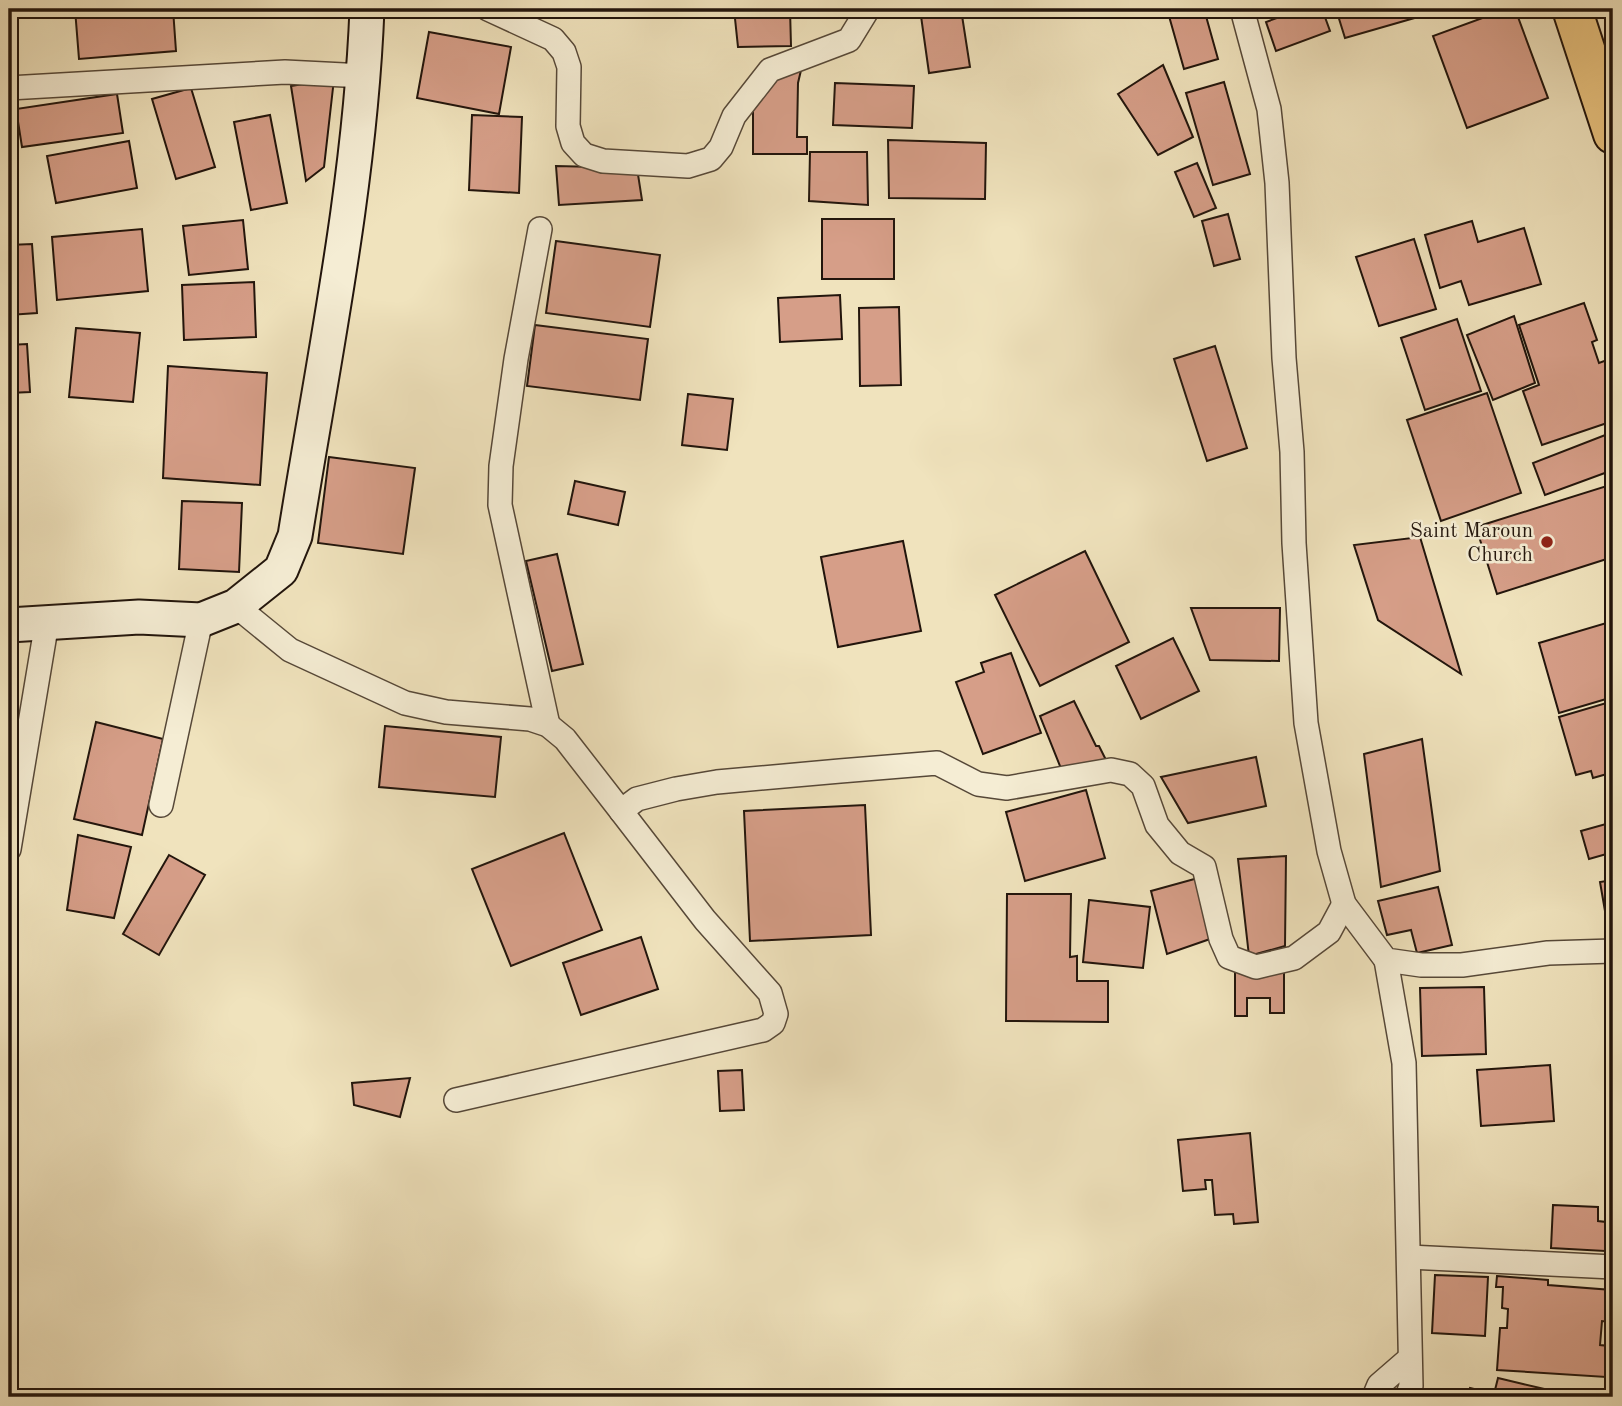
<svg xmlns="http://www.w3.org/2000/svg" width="1622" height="1406" viewBox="0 0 1622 1406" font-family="'Old Standard TT',serif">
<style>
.building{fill:#d69e88;stroke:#22150c;stroke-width:2}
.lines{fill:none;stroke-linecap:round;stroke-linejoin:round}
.street-casing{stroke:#564838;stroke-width:26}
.secondary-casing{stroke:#22150c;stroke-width:37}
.highway-casing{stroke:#22150c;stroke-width:42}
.street{stroke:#f5edd4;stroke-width:23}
.secondary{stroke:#f5edd4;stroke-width:33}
.highway{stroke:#e8c27e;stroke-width:38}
.poi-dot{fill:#8f2418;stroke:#f5edd4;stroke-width:2.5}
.labels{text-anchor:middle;stroke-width:5;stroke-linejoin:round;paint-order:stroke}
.poi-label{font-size:21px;fill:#22150c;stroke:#f5edd4;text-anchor:end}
</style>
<rect width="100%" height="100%" fill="#f0e3bd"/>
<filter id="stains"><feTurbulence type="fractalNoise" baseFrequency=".00286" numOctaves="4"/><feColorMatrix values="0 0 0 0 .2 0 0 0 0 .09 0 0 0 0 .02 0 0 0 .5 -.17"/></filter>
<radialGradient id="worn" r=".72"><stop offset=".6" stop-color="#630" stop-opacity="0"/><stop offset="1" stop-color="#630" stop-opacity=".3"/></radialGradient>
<g class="building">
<path d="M75 9H173L176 51 79 59Z"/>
<path d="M734 9H790L791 46 738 47Z"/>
<path d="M920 9H961L970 67 929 73Z"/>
<path d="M1167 9H1204L1218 59 1184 69Z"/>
<path d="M1302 9H1322L1330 31 1276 51 1266 22Z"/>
<path d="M1336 9H1416L1418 17 1345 38Z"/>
<path d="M1507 9H1515L1548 98 1467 128 1433 36Z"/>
<path d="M429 32 511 47 499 114 417 98Z"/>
<path d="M1163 65 1193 137 1158 155 1118 94Z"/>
<path d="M802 66 798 83 797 137H807V154H753V105L776 80Z"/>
<path d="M334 79 324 167 306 181 291 86Z"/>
<path d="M1224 82 1250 174 1213 185 1186 93Z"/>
<path d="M835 83 914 86 912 128 833 125Z"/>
<path d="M191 88 215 167 176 179 152 99Z"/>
<path d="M117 94 123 133 22 147 16 109Z"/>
<path d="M270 115 287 203 251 210 234 122Z"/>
<path d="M472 115 522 117 519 193 469 190Z"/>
<path d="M888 140 986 143 985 199 889 198Z"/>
<path d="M129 141 137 188 56 203 47 156Z"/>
<path d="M810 152H867L868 205 809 201Z"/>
<path d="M1197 163 1216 208 1194 217 1175 172Z"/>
<path d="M556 166 637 168 642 200 559 205Z"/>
<path d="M1228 214 1240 259 1214 266 1202 221Z"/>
<rect x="822" y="219" width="72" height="60"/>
<path d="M243 220 248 269 189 275 183 226Z"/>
<path d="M1472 221 1478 242 1524 228 1541 284 1469 305 1461 281 1440 288 1425 235Z"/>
<path d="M142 229 148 291 57 300 52 237Z"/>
<path d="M1414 239 1436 309 1379 326 1356 257Z"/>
<path d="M556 241 660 255 650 327 546 313Z"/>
<path d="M32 244 37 313 9 315V245Z"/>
<path d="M254 282 256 337 184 340 182 285Z"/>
<path d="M840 295 842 339 780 342 778 298Z"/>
<path d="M1584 303 1597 340 1592 342 1599 363 1607 360 1613 377V421L1542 445 1523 391 1539 385 1519 325Z"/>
<path d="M899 307 901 385 860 386 859 308Z"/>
<path d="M1514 316 1535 383 1493 400 1467 335Z"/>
<path d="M1457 319 1481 391 1425 410 1401 338Z"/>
<path d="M535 325 648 339 640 400 527 386Z"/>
<path d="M76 328 140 333 133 402 69 397Z"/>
<path d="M27 344 30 392 9 393V345Z"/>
<path d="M1215 346 1247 448 1207 461 1174 359Z"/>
<path d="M168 366 267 373 260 485 163 478Z"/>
<path d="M1487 393 1521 493 1441 521 1407 420Z"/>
<path d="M688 394 733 399 727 450 682 445Z"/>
<path d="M1613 432V470L1545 495 1533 463Z"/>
<path d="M329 457 415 468 403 554 318 543Z"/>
<path d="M575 481 625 492 618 525 568 514Z"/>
<path d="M1613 484V557L1497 594 1476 527Z"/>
<path d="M182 501 242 503 239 572 179 569Z"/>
<path d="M1420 537 1461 674 1378 620 1354 545Z"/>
<path d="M903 541 921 631 838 647 821 557Z"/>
<path d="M1085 551 1129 642 1040 686 995 595Z"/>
<path d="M557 554 583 664 552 671 526 561Z"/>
<path d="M1191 608H1280L1279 661 1210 660Z"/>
<path d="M1613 621V697L1559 713 1539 643Z"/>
<path d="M1173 638 1199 691 1141 719 1116 666Z"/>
<path d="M1011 653 1041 733 983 754 956 682 984 672 981 663Z"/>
<path d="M1074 701 1096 746H1099L1107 762 1064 776 1040 716Z"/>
<path d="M1613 701V777L1609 778 1607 774 1593 778 1591 771 1576 775 1559 717Z"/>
<path d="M96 722 163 739 142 835 74 819Z"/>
<path d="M385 726 501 737 495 797 379 787Z"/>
<path d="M1422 739 1440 871 1381 887 1364 754Z"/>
<path d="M1256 757 1266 806 1188 823 1161 777Z"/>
<path d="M1086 790 1105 858 1025 881 1006 812Z"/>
<path d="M865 805 871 935 750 941 744 811Z"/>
<path d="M1613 822V863L1610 853 1589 859 1581 831Z"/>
<path d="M564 833 602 930 511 966 472 869Z"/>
<path d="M78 835 131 847 114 918 67 910Z"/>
<path d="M169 855 205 875 159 955 123 934Z"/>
<path d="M1286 856 1285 946 1249 956 1238 859Z"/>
<path d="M1198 878 1210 939 1167 954 1151 891Z"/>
<path d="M1613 880V940H1610L1600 882Z"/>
<path d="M1438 887 1452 945 1417 953 1411 930 1387 935 1378 901Z"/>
<path d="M1007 894H1071L1070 957 1077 956V981H1108V1022L1006 1021Z"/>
<path d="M1089 900 1150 907 1143 968 1083 962Z"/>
<path d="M641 937 658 989 581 1015 563 963Z"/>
<path d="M1235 970H1284V1013H1270V998H1247V1016H1235Z"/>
<path d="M1484 987 1486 1054 1422 1056 1420 988Z"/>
<path d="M1550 1065 1554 1121 1481 1126 1477 1070Z"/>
<path d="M742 1070 744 1110 720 1111 718 1071Z"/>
<path d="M410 1078 400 1117 354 1105 352 1083Z"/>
<path d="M1250 1133 1258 1222 1234 1224 1233 1214 1215 1215 1212 1180H1205L1206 1189 1183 1191 1178 1140Z"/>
<path d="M1553 1205 1598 1207V1221L1606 1222 1605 1251 1551 1248Z"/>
<path d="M1435 1275 1488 1277 1485 1336 1432 1333Z"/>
<path d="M1497 1276 1548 1280V1285L1612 1290 1610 1322 1602 1321 1600 1345 1609 1346 1606 1377 1497 1370 1500 1328H1507L1508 1309 1502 1308 1503 1287H1496Z"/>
<path d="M1498 1378 1523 1384 1579 1397H1467L1470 1388 1494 1394Z"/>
</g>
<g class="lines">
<g class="street-casing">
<g id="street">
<path d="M488 9 553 39 564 52 569 67 568 126 573 143 584 155 603 161 688 166 711 159 721 147 734 116 770 70 849 40 868 9"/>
<path d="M1242 9 1269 109 1277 183 1284 358 1292 452 1294 543 1306 723 1329 851 1344 904 1386 960 1421 965H1462L1548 953 1613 951"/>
<path d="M9 88 285 72 364 76"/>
<path d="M540 229 516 359 501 466 500 505 548 725"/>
<path d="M236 606 290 650 405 703 446 712 530 719 548 725 565 739 621 811 637 799 676 789 717 782 840 771 937 763 978 784 1007 788 1111 770 1130 774 1143 786 1157 825 1180 853 1204 867 1221 939 1229 957 1256 967 1294 958 1329 932 1344 904"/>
<path d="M161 805 201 620"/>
<path d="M9 849 47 622"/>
<path d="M1386 960 1404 1063 1411 1386 1407 1397"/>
<path d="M456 1100 763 1030 773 1023 776 1014 770 993 705 920 621 811"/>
<path d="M1409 1257 1613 1267"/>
<path d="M1374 1397 1379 1385 1409 1359"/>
</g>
</g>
<g class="secondary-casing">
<path id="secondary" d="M9 625 139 617 201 620 236 606 281 570 295 536C323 361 360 186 367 9"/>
</g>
<g class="highway-casing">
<path id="highway" d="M1572 9 1613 134"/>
</g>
<use href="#street" class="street"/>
<use href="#secondary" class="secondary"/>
<use href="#highway" class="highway"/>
</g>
<circle class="poi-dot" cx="1547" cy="542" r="7"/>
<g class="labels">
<g class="poi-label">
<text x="1533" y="537">Saint Maroun<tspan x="1533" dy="24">Church</tspan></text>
</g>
</g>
<rect width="1622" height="1406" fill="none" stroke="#f0e3bd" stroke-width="35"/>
<rect x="10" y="10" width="1601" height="1385" fill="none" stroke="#22150c" stroke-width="3.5"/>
<rect x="18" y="18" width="1587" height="1371" fill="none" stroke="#22150c" stroke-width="2"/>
<rect width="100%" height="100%" filter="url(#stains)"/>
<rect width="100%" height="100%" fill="url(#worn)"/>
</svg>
